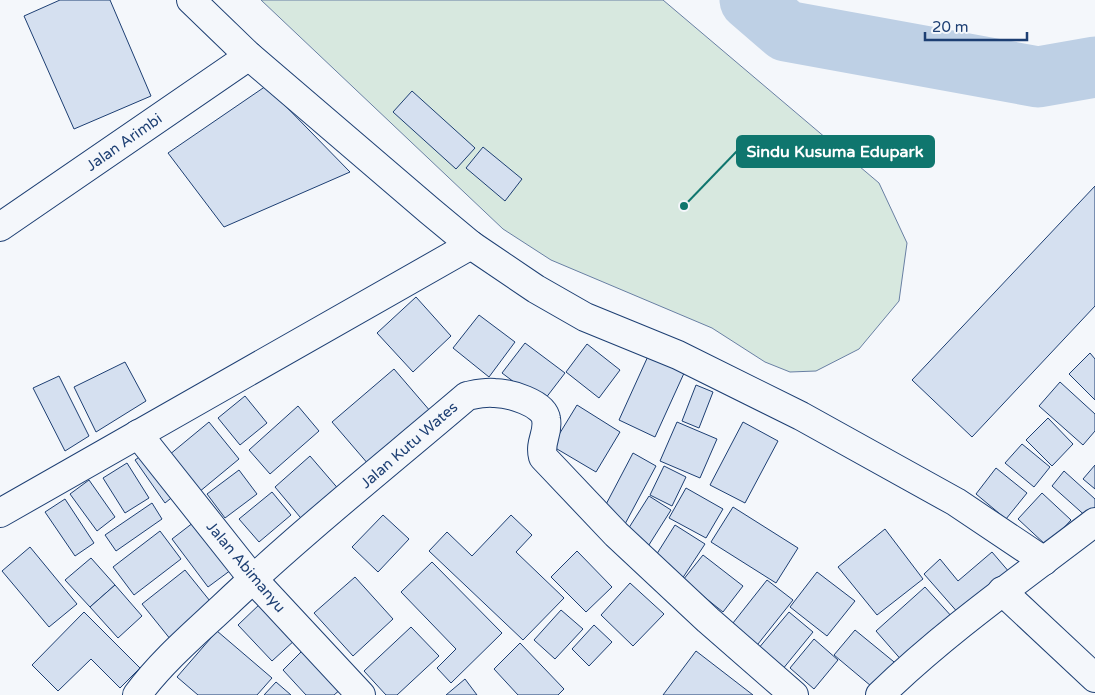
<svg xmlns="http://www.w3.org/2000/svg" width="1095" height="695" viewBox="0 0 1095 695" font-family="'Varela Round',sans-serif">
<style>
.green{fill:#d7e8df;stroke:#687fa3}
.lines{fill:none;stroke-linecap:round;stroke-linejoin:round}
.river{stroke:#bed0e5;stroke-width:61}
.building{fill:#d5e0f0;stroke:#1d3f73}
.street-casing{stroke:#1d3f73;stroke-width:30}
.street{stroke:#f4f7fb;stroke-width:28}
.labels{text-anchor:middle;stroke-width:4;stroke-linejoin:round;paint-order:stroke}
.street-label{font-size:15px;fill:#1d3f73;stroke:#f4f7fb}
.leader{fill:none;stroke:#0f766e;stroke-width:2}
.callout-dot{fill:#0f766e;stroke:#f4f7fb;stroke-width:2}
.callout{fill:#0f766e;stroke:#0f766e;stroke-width:2}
.callout-label{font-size:16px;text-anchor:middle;font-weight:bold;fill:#fff}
</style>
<rect width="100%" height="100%" fill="#f4f7fb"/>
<path class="green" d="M261 0H663L879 183 907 243 899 301 859 349 816 371 790 372 765 362 712 328 551 260 503 229Z"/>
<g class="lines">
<path class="river" d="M750 0 786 31 1038 77 1095 67"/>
</g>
<g class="building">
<path d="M60 0H110L151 96 74 129 24 16Z"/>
<path d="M266 86 350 172 224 227 168 153Z"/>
<path d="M412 91 475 148 456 169 393 112Z"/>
<path d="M483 147 522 179 505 201 466 168Z"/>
<path d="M1095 186V306L972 437 912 380Z"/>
<path d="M416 297 451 336 413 372 377 333Z"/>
<path d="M479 315 515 342 489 377 453 348Z"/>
<path d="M525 343 565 373 542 403 502 373Z"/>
<path d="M587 344 620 370 599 398 566 372Z"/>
<path d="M1090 353 1095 359V400L1069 374Z"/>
<path d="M649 354 685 371 655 437 619 420Z"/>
<path d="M125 362 146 401 96 432 74 387Z"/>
<path d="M394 369 431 412 369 465 332 422Z"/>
<path d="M59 376 89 436 65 451 33 388Z"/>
<path d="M1060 382 1095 414V431L1083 445 1039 406Z"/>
<path d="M696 385 713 392 699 428 682 421Z"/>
<path d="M245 396 267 423 240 445 218 418Z"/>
<path d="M577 405 620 432 596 472 552 446Z"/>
<path d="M298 406 319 431 270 474 249 450Z"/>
<path d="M1048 418 1073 444 1052 466 1026 440Z"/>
<path d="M209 422 239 459 193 497 163 460Z"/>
<path d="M677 422 717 439 700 478 660 461Z"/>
<path d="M743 422 778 441 745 503 710 485Z"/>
<path d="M1022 444 1050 467 1034 487 1005 463Z"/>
<path d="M145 453 175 495 165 503 135 460Z"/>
<path d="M633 453 656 466 625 524 602 512Z"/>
<path d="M310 456 341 492 305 523 275 487Z"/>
<path d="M127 463 149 498 125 513 103 478Z"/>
<path d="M1095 465V489L1083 479Z"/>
<path d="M664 466 686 477 672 506 650 495Z"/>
<path d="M996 468 1027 493 1006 519 976 494Z"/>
<path d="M239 470 257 494 225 518 207 494Z"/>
<path d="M1064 471 1095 499V513L1089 519 1052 486Z"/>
<path d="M89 480 115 517 97 531 70 494Z"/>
<path d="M686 488 723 509 706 538 669 518Z"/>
<path d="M272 492 291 515 259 542 239 519Z"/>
<path d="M1042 493 1071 520 1047 546 1018 519Z"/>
<path d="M649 496 671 510 647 548 625 534Z"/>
<path d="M65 499 94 543 75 556 45 512Z"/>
<path d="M152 503 162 519 116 551 105 535Z"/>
<path d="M733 507 798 548 776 583 711 542Z"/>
<path d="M383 515 409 539 378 572 352 547Z"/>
<path d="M511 515 532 535 516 552 564 598 523 640 429 551 447 532 472 556Z"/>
<path d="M198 519 235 567 208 587 172 539Z"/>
<path d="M675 525 705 544 682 579 653 560Z"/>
<path d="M885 529 923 579 877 615 838 567Z"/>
<path d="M160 531 181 559 134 595 113 567Z"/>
<path d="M30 547 77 604 49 627 2 571Z"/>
<path d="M577 551 612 587 586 612 551 577Z"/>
<path d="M992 552 1010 573 960 615 924 574 940 559 958 581Z"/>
<path d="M703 555 743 586 723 612 683 580Z"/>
<path d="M91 558 115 585 90 607 65 580Z"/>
<path d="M432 562 502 633 451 683 437 668 456 649 401 592Z"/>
<path d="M185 570 214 606 171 640 142 604Z"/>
<path d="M817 572 855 601 827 636 790 607Z"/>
<path d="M355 577 393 619 353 656 314 613Z"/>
<path d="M767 580 793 600 754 649 729 628Z"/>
<path d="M630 583 664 614 633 646 601 615Z"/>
<path d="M115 585 142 616 118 638 90 607Z"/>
<path d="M925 587 953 618 904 663 876 631Z"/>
<path d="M262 602 296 639 272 661 238 625Z"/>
<path d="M561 610 583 629 555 659 534 640Z"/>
<path d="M84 612 140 668 120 688 91 659 58 691 32 665Z"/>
<path d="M789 612 813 632 782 670 758 649Z"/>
<path d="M594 625 612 642 589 666 572 649Z"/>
<path d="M411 627 439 656 397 695H386L364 671Z"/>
<path d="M855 630 899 666 877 691 834 655Z"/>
<path d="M217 631 272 678 257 695H198L177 677Z"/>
<path d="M814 639 838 660 814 689 790 668Z"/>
<path d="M520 643 564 689 558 695H518L494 669Z"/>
<path d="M305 648 342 688 334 695H306L283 670Z"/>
<path d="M696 651 753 695H663Z"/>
<path d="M465 679 477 695H446Z"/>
<path d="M276 682 291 695H264Z"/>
</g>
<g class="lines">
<g class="street-casing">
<g id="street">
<path d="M191 0 249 56 430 211 471 245 536 289 585 317 678 355 801 416 956 502 1044 561"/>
<path d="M0 227 249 56"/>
<path d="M138 434 253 579 361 695"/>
<path d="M0 513 471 245"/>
<path d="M1002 591 1095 678"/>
<path d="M137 695C161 662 194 634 224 606 302 532 386 465 467 396 477 394 485 392 494 393 509 393 544 403 546 419 549 433 539 442 543 457L616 534 708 620 794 695"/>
<path d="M880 695C946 631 1022 578 1095 522"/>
</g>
</g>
<use href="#street" class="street"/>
</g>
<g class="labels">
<g class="street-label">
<text transform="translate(124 142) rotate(-35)" y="5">Jalan Arimbi</text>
<text transform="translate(409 445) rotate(-41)" y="5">Jalan Kutu Wates</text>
<text transform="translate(246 567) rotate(50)" y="5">Jalan Abimanyu</text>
</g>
</g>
<path class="leader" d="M684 206L737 151"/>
<circle class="callout-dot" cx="684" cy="206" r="5"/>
<rect class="callout" x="737" y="136" width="197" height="31" rx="5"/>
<g class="callout-label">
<text x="835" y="157">Sindu Kusuma Edupark</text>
</g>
<path d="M925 32v8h102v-8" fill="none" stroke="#1d3f73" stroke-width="2.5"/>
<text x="932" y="32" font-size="15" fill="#1d3f73" stroke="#f4f7fb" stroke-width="4" paint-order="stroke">20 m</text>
</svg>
